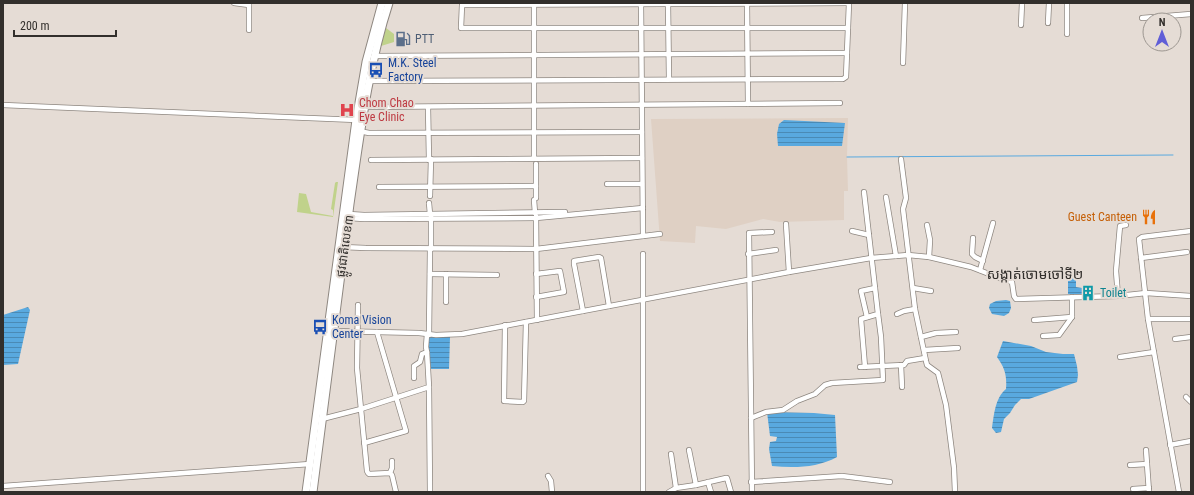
<svg xmlns="http://www.w3.org/2000/svg" width="1194" height="495" viewBox="0 0 1194 495" font-family="'Roboto Condensed','Noto Sans Khmer',sans-serif">
<style>
.built{fill:#dfd0c4}
.grass{fill:#c0d28b}
.water{fill:url(#water-rules)}
.lines{fill:none;stroke-linecap:round;stroke-linejoin:round}
.stream{stroke:#59a9df;stroke-width:1}
.minor-casing{stroke:#8e8780;stroke-width:6}
.highway-casing{stroke:#8e8780;stroke-width:9}
.minor{stroke:#fff;stroke-width:4.5}
.highway{stroke:#fff;stroke-width:7}
.labels{text-anchor:middle;stroke-width:4;stroke-linejoin:round;paint-order:stroke}
.service-label{font-size:12px;fill:#4e5e75;stroke:#e5dcd5;text-anchor:start}
.transit-label{font-size:12px;fill:#164399;stroke:#e5dcd5;text-anchor:start}
.health-label{font-size:12px;fill:#be3a42;stroke:#e5dcd5;text-anchor:start}
.food-label{font-size:12px;fill:#c56008;stroke:#e5dcd5;text-anchor:end}
.street-label{font-size:12px;fill:#322f2c;stroke:#e5dcd5}
.culture-label{font-size:12px;fill:#0d838f;stroke:#e5dcd5;text-anchor:start}
.quarter-label{font-size:14px;fill:#322f2c;stroke:#e5dcd5}
</style>
<defs>
<pattern id="water-rules" width="6" height="5" patternUnits="userSpaceOnUse"><rect width="6" height="5" fill="#59a9df"/><path d="M0 2.5h6" fill="none" stroke="#4a8ab5"/></pattern>
</defs>
<rect width="100%" height="100%" fill="#e5dcd5"/>
<path class="built" d="M848 118 847 157 848 191H844V220L780 222 763 219 726 229 696 226 695 243 660 241 651 119Z"/>
<g class="grass">
<path d="M386 28 394 34V42L381 46Z"/>
<path d="M336 182H338L333 217 297 212 299 193 306 194 311 212 333 216V210L331 209 335 183Z"/>
</g>
<g class="water">
<path d="M784 120 845 123 842 146H778L777 134 779 124Z"/>
<path d="M1068 272H1076V287L1082 288 1083 294H1068Z"/>
<path d="M1006 300 1010 301 1011 308 1009 313 1004 316 992 314 989 308 990 304 996 301Z"/>
<path d="M28 307 30 310 18 364 3 365V315Z"/>
<path d="M429 337H450L449 369H431L428 346Z"/>
<path d="M1003 341 1031 346 1046 352 1063 354H1074L1077 366 1078 375 1077 382 1029 399H1021L1015 405 1010 413 1004 419 1001 432 996 433 992 428C994 415 995 398 1006 389 1007 376 1005 368 997 357Z"/>
<path d="M767 412 814 413 835 415 837 457C817 468 794 468 772 466L769 449 770 442 776 441 777 437 770 436Z"/>
</g>
<g class="lines">
<path class="stream" d="M847 157 1173 155"/>
<g class="minor-casing">
<g id="minor">
<path d="M234 3 249 5"/>
<path d="M249 3V30"/>
<path d="M534 3V158"/>
<path d="M641 3 643 236"/>
<path d="M668 3 669 79"/>
<path d="M747 3 748 104"/>
<path d="M1067 3V34"/>
<path d="M1142 18 1191 14"/>
<path d="M1048 23 1049 3"/>
<path d="M1021 25 1022 3"/>
<path d="M848 28H461L462 5 849 3"/>
<path d="M374 56 847 53"/>
<path d="M903 63 905 3"/>
<path d="M369 81 843 79 846 77 849 3"/>
<path d="M3 105 357 120"/>
<path d="M364 107 840 103"/>
<path d="M428 107 429 160"/>
<path d="M359 131 369 133 642 132"/>
<path d="M901 159 906 198 903 209 915 309 926 361 927 365 938 373 946 405 954 468 955 492"/>
<path d="M371 160 642 158"/>
<path d="M607 184H642"/>
<path d="M379 187 536 186"/>
<path d="M864 192 878 314 861 319 865 367"/>
<path d="M430 196 431 159"/>
<path d="M886 197 896 256"/>
<path d="M536 198V164"/>
<path d="M534 200 535 213"/>
<path d="M429 203 430 214"/>
<path d="M349 214 364 215 565 212"/>
<path d="M431 216V249"/>
<path d="M536 216 537 320"/>
<path d="M348 218 364 219 536 218 643 208"/>
<path d="M786 224 789 272"/>
<path d="M927 225 930 240 929 257"/>
<path d="M852 231 869 235"/>
<path d="M973 238 972 254 975 257 983 261"/>
<path d="M342 247 366 248 536 249 660 234"/>
<path d="M643 254V492"/>
<path d="M748 254 776 250"/>
<path d="M1141 258 1187 252"/>
<path d="M980 270 993 223"/>
<path d="M430 274 497 275"/>
<path d="M446 274V302"/>
<path d="M536 274 560 271 564 292 536 297"/>
<path d="M913 288 931 291"/>
<path d="M1118 296 1116 271 1120 226 1126 225"/>
<path d="M358 305 357 368 367 471 368 473 369 474 390 473 392 475 396 492"/>
<path d="M583 311 574 264V261L599 257 601 258 609 306"/>
<path d="M897 314 904 311 915 309"/>
<path d="M867 317 861 291 875 288"/>
<path d="M1148 319H1191"/>
<path d="M1034 320 1072 317"/>
<path d="M505 325 504 401 523 402 524 401 526 322"/>
<path d="M334 331 419 333 436 335 462 334 789 272 871 258 896 256 908 255 929 257 971 267 1002 279 1012 282 1014 296 1016 299 1118 296 1146 293 1191 296"/>
<path d="M429 335 430 249"/>
<path d="M1043 336 1059 335 1072 317V297"/>
<path d="M921 337 936 333 956 332"/>
<path d="M1175 339 1191 337"/>
<path d="M924 350 958 348"/>
<path d="M1120 357 1154 352"/>
<path d="M901 365 902 387"/>
<path d="M860 367 904 365 907 361 925 358"/>
<path d="M414 378V366L420 362 422 354 427 352"/>
<path d="M429 387 430 492"/>
<path d="M1186 397 1191 402"/>
<path d="M751 418 766 412 783 410 797 401 815 394 825 385 832 383 883 380 881 337 878 314"/>
<path d="M322 419 361 409 429 387 427 352 426 347 427 334"/>
<path d="M364 443 406 431 377 332"/>
<path d="M1170 445 1191 441"/>
<path d="M689 450 696 485"/>
<path d="M1146 450 1149 492"/>
<path d="M671 454 676 488"/>
<path d="M1130 465 1147 464"/>
<path d="M390 473 392 468V461"/>
<path d="M548 476 551 481 552 492"/>
<path d="M708 482 711 492"/>
<path d="M751 482 842 476 890 482"/>
<path d="M3 486 310 464"/>
<path d="M1133 489 1149 488"/>
<path d="M669 492 676 488 696 485 726 478H727L731 492"/>
<path d="M752 492 749 233 772 232"/>
<path d="M1179 492 1148 319 1139 239 1142 237 1191 231"/>
</g>
</g>
<g class="highway-casing">
<g id="highway">
<path d="M306 492 356 120 366 62 382 3"/>
<path d="M313 492C325 396 337 300 350 204 360 136 368 68 389 3"/>
</g>
</g>
<use href="#minor" class="minor"/>
<use href="#highway" class="highway"/>
</g>
<defs>
<g id="fuel-bare" transform="scale(1.2)"><path d="M-5.5-6h7V0h2V4h1.3V-2.5L3-4.5l.8-.8L6-3V5H2.5V1h-1V6h-7ZM-4.2-4.7v3.2H.2V-4.7Z" fill="#5c6f8a" stroke="#e5dcd5" stroke-width="2.5" paint-order="stroke"/></g>
<g id="bus-bare" transform="scale(1.2)"><path d="M-5-6H5V4H4V6H2V4H-2V6H-4V4H-5ZM-3.5-4V0h7V-4ZM-3.5 1.2v1.5H-2V1.2ZM2 1.2v1.5H3.5V1.2Z" fill="#1a4fb4" stroke="#e5dcd5" stroke-width="2.5" paint-order="stroke"/></g>
<g id="hospital-bare" transform="scale(1.2)"><path d="M-5-5h3v3.5h4V-5h3V5h-3V1.5h-4V5h-3Z" fill="#e0444e" stroke="#e5dcd5" stroke-width="2.5" paint-order="stroke"/></g>
<g id="restaurant-bare" transform="scale(1.2)"><path d="M-5-6h1v4h1v-4h1v4h1v-4h1v5L-1.5 .5V6h-2V.5L-5-1ZM5-6V6H3V1.5H1.5Q1.5-4 5-6Z" fill="#e8710a" stroke="#e5dcd5" stroke-width="2.5" paint-order="stroke"/></g>
<g id="building-bare" transform="scale(1.2)"><path d="M-4-6H4V6H1V3H-1V6H-4ZM-2.5-4.3h1.7v1.8h-1.7ZM.8-4.3h1.7v1.8H.8ZM-2.5-1h1.7V.8h-1.7ZM.8-1h1.7V.8H.8Z" fill="#0f9aa8" stroke="#e5dcd5" stroke-width="2.5" paint-order="stroke"/></g>
</defs>
<g fill-rule="evenodd">
<use href="#fuel-bare" x="403" y="39"/>
<use href="#bus-bare" x="376" y="70"/>
<use href="#hospital-bare" x="347" y="110"/>
<use href="#restaurant-bare" x="1149" y="217"/>
<use href="#building-bare" x="1088" y="293"/>
<use href="#bus-bare" x="320" y="327"/>
</g>
<g class="labels">
<g class="service-label">
<text x="415" y="43">PTT</text>
</g>
<g class="transit-label">
<text x="388" y="67">M.K. Steel<tspan x="388" dy="14">Factory</tspan></text>
<text x="332" y="324">Koma Vision<tspan x="332" dy="14">Center</tspan></text>
</g>
<g class="health-label">
<text x="359" y="107">Chom Chao<tspan x="359" dy="14">Eye Clinic</tspan></text>
</g>
<g class="food-label">
<text x="1137" y="221">Guest Canteen</text>
</g>
<g class="street-label">
<text transform="translate(345 246) rotate(-82)" y="4">ផ្លូវជាតិលេខ៣</text>
</g>
<g class="culture-label">
<text x="1100" y="297">Toilet</text>
</g>
<g class="quarter-label">
<text x="1035" y="279">សង្កាត់ចោមចៅទី២</text>
</g>
</g>
<rect width="1194" height="495" fill="none" stroke="#322f2c" stroke-width="8"/>
<g transform="translate(1162 32)"><circle r="19" fill="#e5dcd5" stroke="#9d9791"/>
<path d="M0-3L7 15L0 10L-7 15Z" fill="#605ed7"/>
<text y="-6" font-size="11" font-weight="bold" text-anchor="middle" fill="#322f2c">N</text>
</g>
<path d="M14 30v6h102v-6" fill="none" stroke="#322f2c" stroke-width="2"/>
<text x="20" y="30" font-size="12" fill="#322f2c" stroke="#e5dcd5" stroke-width="3" paint-order="stroke">200 m</text>
</svg>
